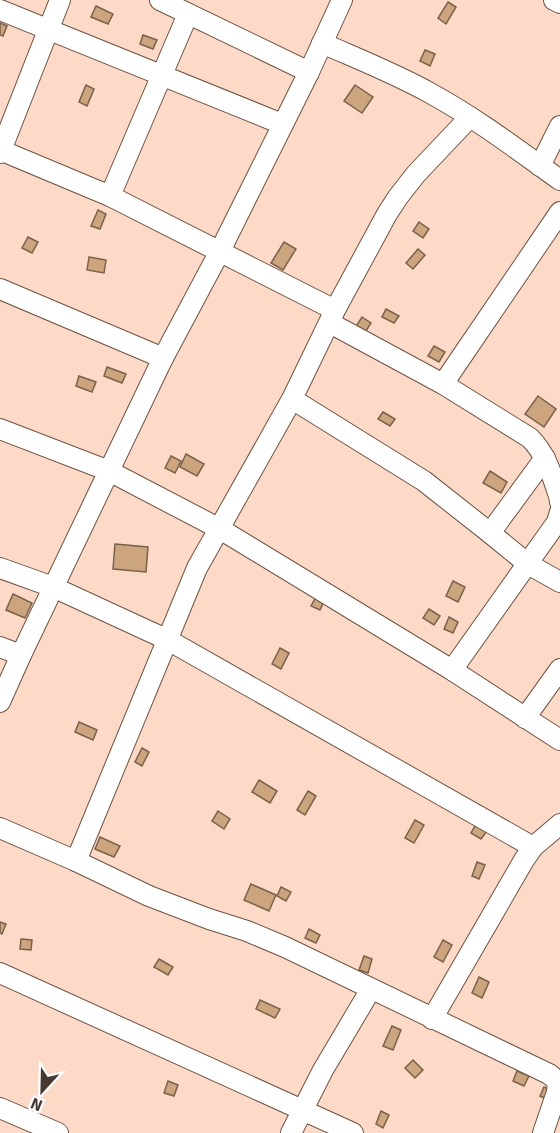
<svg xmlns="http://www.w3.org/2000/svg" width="560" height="1133" viewBox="0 0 560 1133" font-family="Signika,sans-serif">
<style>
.building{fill:#cca47d;stroke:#79614b;stroke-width:1.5}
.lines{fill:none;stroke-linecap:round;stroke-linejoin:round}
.minor-casing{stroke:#6e5242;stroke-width:22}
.minor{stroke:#fff;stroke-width:20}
</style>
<rect width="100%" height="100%" fill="#fcdac7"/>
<g class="building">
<path d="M448 2 456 7 446 24 438 18Z"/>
<path d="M96 6 113 14 108 24 91 17Z"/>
<path d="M0 23 7 26 3 36 0 35Z"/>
<path d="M143 35 157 40 153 49 140 44Z"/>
<path d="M425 50 435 54 430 66 420 61Z"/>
<path d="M86 85 94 89 87 106 79 102Z"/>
<path d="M355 85 373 97 362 113 344 101Z"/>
<path d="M98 210 106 214 100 229 91 226Z"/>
<path d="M419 222 429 229 423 238 413 231Z"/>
<path d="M28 237 38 242 32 253 22 248Z"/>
<path d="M284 242 296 249 283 270 271 263Z"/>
<path d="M418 249 425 255 413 269 406 263Z"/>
<path d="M89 257 106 260 104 273 87 270Z"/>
<path d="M386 309 399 316 394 323 382 317Z"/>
<path d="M362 317 371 323 364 334 355 328Z"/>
<path d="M434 346 445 352 439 362 428 356Z"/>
<path d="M107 367 126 374 122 383 104 376Z"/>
<path d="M79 376 96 382 92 392 76 386Z"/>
<path d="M538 396 556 409 544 427 525 414Z"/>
<path d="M383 412 395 419 390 426 378 419Z"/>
<path d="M186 454 204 464 197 476 180 467Z"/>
<path d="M171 456 181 461 175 473 165 468Z"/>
<path d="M490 471 507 482 501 493 483 483Z"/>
<path d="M115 544 148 547 146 572 113 569Z"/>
<path d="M453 581 465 587 458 602 446 596Z"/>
<path d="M13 594 32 603 25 618 6 610Z"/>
<path d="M317 595 325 599 320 610 311 606Z"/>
<path d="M429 609 440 616 434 625 423 618Z"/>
<path d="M449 617 458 622 453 633 444 629Z"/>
<path d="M280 648 289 653 281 669 272 664Z"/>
<path d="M79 722 97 730 93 740 75 732Z"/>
<path d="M142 748 149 752 142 766 135 762Z"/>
<path d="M259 780 277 791 270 803 252 792Z"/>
<path d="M308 791 316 796 305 815 297 810Z"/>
<path d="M218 811 230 819 224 829 212 821Z"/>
<path d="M415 820 424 825 414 843 405 838Z"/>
<path d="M476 824 487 831 481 839 471 833Z"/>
<path d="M100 837 120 846 114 857 95 849Z"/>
<path d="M477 862 485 865 479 879 472 876Z"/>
<path d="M251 884 276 895 269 911 244 900Z"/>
<path d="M281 887 291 892 286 901 277 896Z"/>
<path d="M0 922 6 924 2 934 0 933Z"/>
<path d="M309 929 320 935 316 943 305 938Z"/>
<path d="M21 939 32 940 31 950 20 949Z"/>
<path d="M443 940 452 945 443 962 434 957Z"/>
<path d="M364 956 372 959 368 973 359 970Z"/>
<path d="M159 959 173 967 168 975 154 967Z"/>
<path d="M479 977 489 982 482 998 472 993Z"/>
<path d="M260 1000 280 1009 275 1018 256 1009Z"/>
<path d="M392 1026 401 1030 393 1050 383 1046Z"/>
<path d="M413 1060 423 1070 415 1078 405 1068Z"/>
<path d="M517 1071 529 1076 524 1086 513 1081Z"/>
<path d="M168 1081 178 1085 174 1096 164 1093Z"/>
<path d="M544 1087 555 1092 551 1101 540 1096Z"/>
<path d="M381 1111 389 1115 383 1128 376 1124Z"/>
</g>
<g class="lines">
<g class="minor-casing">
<g id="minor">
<path d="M160 0 309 72"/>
<path d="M554 0 560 3"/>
<path d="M0 10 282 124"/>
<path d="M322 43C358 59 396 74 430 93 476 118 518 150 560 180"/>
<path d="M0 150 110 196 335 310"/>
<path d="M0 153 60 0"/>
<path d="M540 166 560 126"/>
<path d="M110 196 188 14"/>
<path d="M0 289 163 358"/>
<path d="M330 323 443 384 530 438C546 454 552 475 559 496L560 502"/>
<path d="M443 384 560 212"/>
<path d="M292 399 424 481 490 533 528 564 560 582"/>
<path d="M0 429 109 471 220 529 452 670 560 740"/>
<path d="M490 533 545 458"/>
<path d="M0 568 53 587 168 640 533 847"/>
<path d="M0 647 21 655"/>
<path d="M452 670 557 522 560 512"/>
<path d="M0 702 21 655 163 358 220 251 309 72 342 0"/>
<path d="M525 718 560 669"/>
<path d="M0 828 76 861 149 896 209 919 247 931 285 947 549 1074 558 1081 557 1092 543 1133"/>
<path d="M76 861 197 568 292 399 335 310 387 214 398 197 416 174 470 117"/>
<path d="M0 973 353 1133"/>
<path d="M432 1019 524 860 533 847 560 824"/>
<path d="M0 1108 58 1133"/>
<path d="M291 1133 323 1070 371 989"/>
</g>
</g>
<use href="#minor" class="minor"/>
</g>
<g transform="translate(42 1091) rotate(202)" stroke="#ffffff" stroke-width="4.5" paint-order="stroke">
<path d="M0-4.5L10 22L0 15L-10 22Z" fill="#473932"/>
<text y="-9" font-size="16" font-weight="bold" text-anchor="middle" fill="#473932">N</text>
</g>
</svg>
